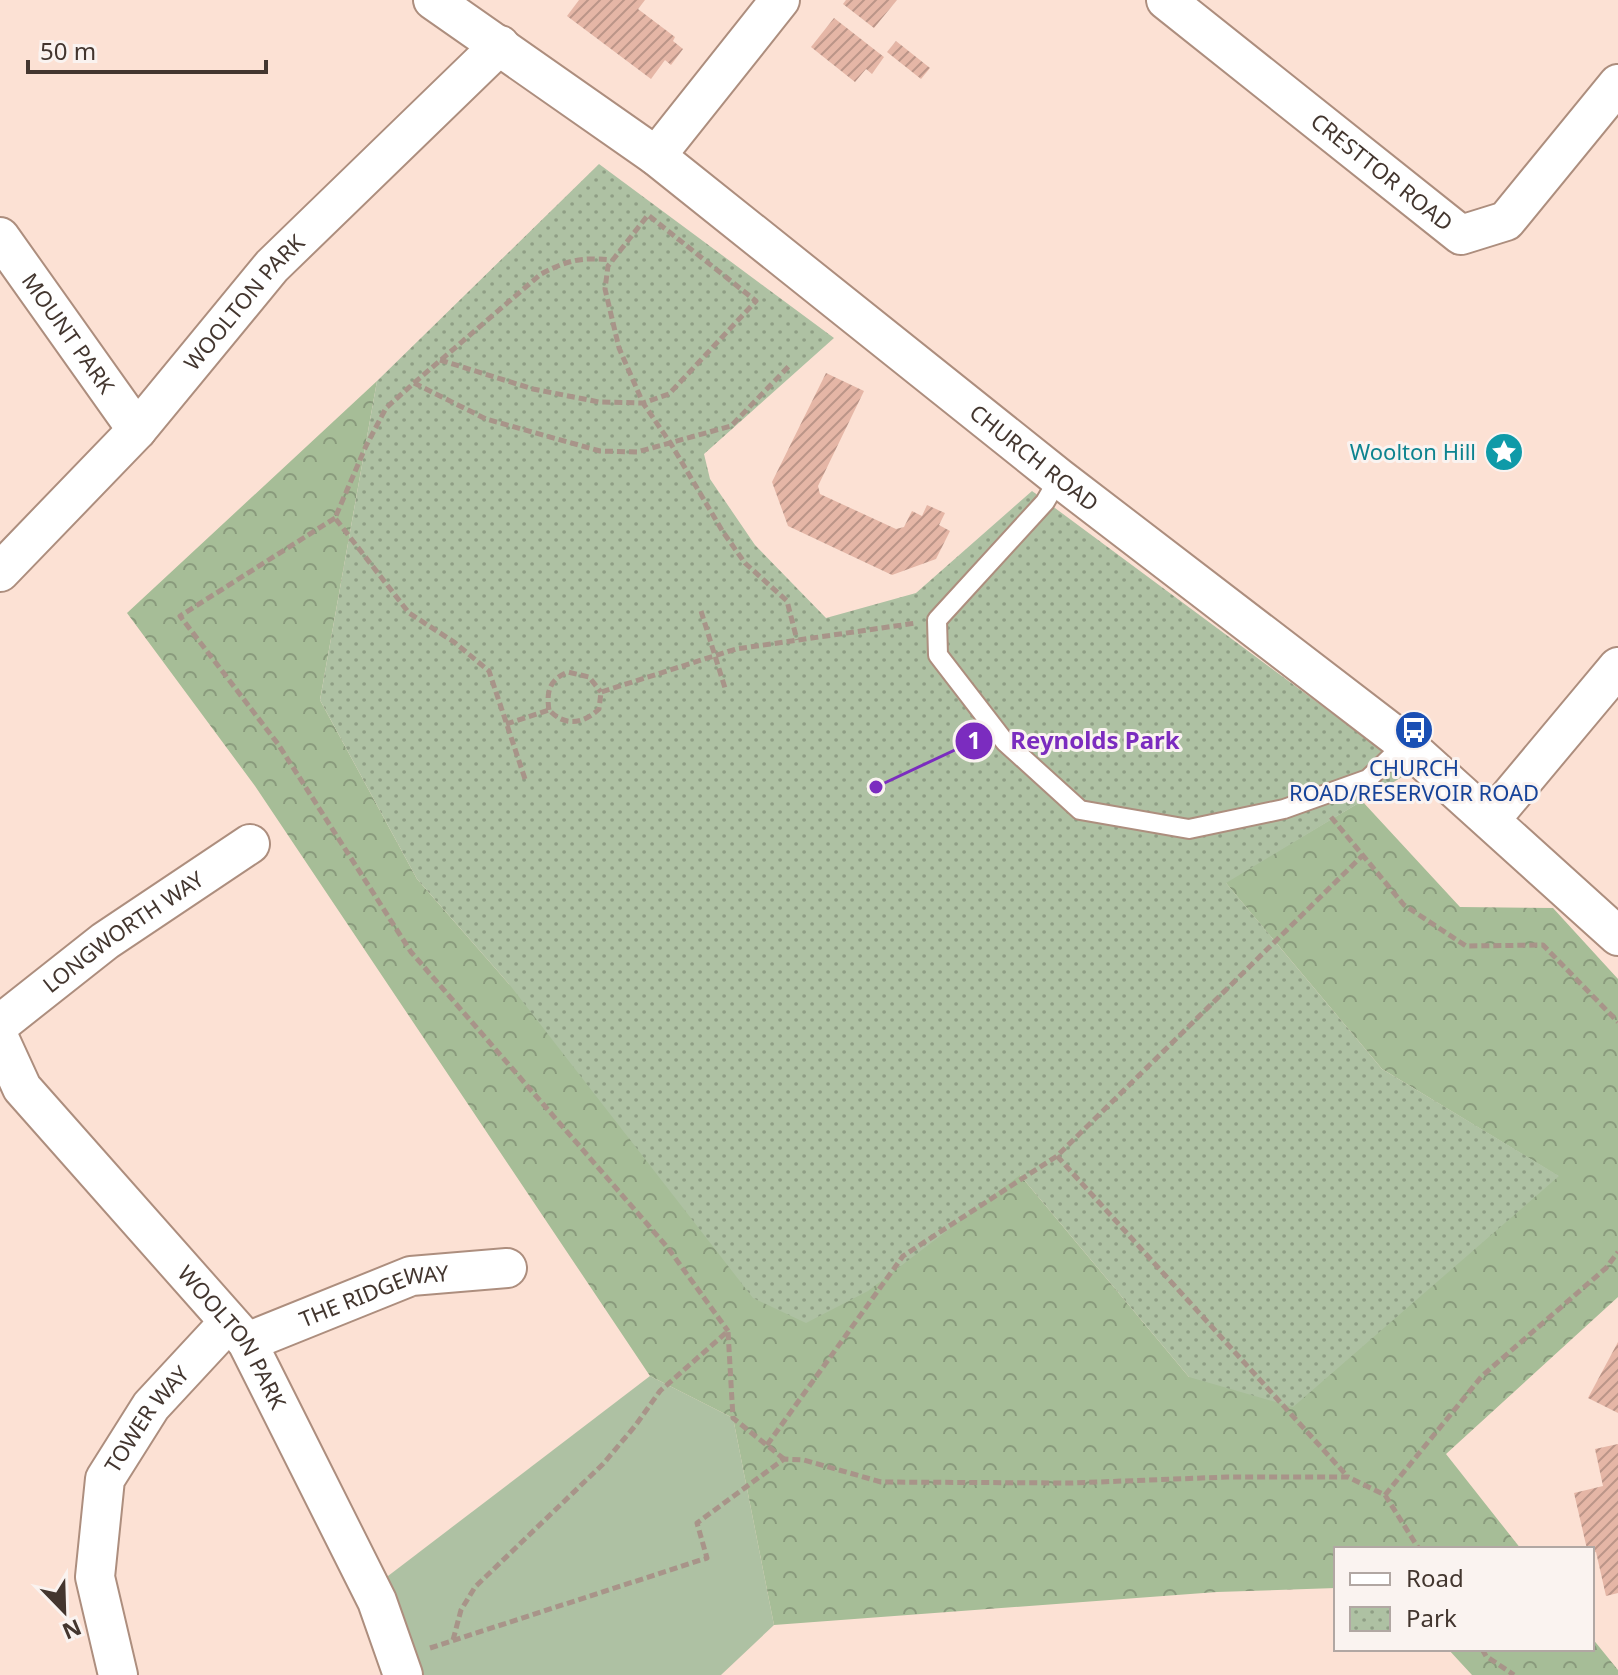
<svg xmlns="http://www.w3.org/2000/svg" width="1618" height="1675" viewBox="0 0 1618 1675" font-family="'Noto Sans',sans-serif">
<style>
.green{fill:#aec1a3}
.forest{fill:url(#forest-crowns)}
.park{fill:url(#park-dots)}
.building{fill:url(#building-hatch)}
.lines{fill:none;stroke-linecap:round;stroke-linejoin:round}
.service-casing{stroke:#ad8e7e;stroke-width:22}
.minor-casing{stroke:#ad8e7e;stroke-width:42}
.path{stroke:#a89489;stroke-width:5;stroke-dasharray:8 4;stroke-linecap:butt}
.service{stroke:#fff;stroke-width:18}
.minor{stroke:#fff;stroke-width:38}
.labels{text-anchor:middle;stroke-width:6;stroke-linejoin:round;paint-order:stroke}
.street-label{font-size:22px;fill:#43362f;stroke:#faf3f0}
.culture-label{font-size:22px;fill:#0d838f;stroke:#faf3f0;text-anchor:end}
.transit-label{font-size:22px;fill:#164399;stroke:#faf3f0}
.leader{fill:none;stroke:#7b2cbf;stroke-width:3}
.callout-dot{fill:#7b2cbf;stroke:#faf3f0;stroke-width:3}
.mark-label{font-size:24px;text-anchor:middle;font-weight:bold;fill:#fff}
.callout-label{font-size:24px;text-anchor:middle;font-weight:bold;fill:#7b2cbf;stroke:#faf3f0;stroke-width:6;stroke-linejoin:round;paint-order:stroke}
</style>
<defs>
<pattern id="forest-crowns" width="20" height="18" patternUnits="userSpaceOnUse" patternTransform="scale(2)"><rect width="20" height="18" fill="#a6bd97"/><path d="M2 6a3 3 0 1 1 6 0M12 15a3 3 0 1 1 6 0" fill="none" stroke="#899a7c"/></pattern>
<pattern id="park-dots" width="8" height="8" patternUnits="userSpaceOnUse" patternTransform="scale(2)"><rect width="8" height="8" fill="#aec1a3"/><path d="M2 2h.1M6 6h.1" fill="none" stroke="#8f9e85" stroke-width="1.8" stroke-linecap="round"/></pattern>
<pattern id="building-hatch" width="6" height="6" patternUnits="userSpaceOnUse" patternTransform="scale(2)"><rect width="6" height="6" fill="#e5b6a6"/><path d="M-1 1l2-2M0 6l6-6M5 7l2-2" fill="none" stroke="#bb9588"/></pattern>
</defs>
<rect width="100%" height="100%" fill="#fce1d4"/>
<path class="green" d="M650 1376 733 1418 774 1625 721 1675H402L371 1589Z"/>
<g class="forest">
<path d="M377 381 320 700 417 879 509 984 1020 1175 1189 1377 1558 1176 1382 1069 1225 882 1362 801 1460 907 1553 908 1618 979V1297L1446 1454 1521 1549H1336V1588L1217 1592 774 1625 733 1418 650 1376 255 786 127 613Z"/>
<path d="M1592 1638 1618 1670V1675H1472L1448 1649H1592Z"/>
</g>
<path class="park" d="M599 164 834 338 704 454 710 479 755 545 826 618 916 593 1032 491 1391 757 1407 774 1226 883 1382 1069 1559 1176 1293 1407 1189 1377 1020 1175 868 1291 806 1323 753 1298 509 984 417 879 320 700 377 381Z"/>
<g class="building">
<path d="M579 0H645L638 9 675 37 673 41 683 49 671 65 665 60 651 79 567 16Z"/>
<path d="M846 0H897L874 28 843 4Z"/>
<path d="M834 18 884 57 872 74 866 69 855 82 811 47Z"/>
<path d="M896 41 930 68 921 79 887 52Z"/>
<path d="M826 373 864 391 818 486 820 494 896 529 904 527 912 511 922 516 927 505 945 513 939 525 950 531 936 559 892 575 788 526 772 482Z"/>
<path d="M1618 1342V1413L1588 1398Z"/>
<path d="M1618 1444V1593L1606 1596 1596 1552 1592 1553V1549H1587L1574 1493 1603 1486 1595 1449Z"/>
</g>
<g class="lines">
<g class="service-casing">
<path id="service" d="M1059 478 1045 502 937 620 938 655 1005 742 1080 810 1189 829 1284 809 1368 779 1391 757 1402 741"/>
</g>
<g class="minor-casing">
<g id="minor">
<path id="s1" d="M433 0 656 156 1059 478 1402 741 1618 936"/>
<path id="s2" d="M1166 0 1461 235 1506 221 1618 84"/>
<path d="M656 156 780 0"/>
<path id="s3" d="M0 237 137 430"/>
<path id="s4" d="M0 572 137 430 272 266 500 45"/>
<path d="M1491 819 1618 667"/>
<path id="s5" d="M0 1024 105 941 250 844"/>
<path id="s6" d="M0 1040 22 1088 247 1342 377 1601 403 1675"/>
<path id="s7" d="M247 1342 411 1276 507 1268"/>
<path id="s8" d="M118 1675 95 1577 105 1479 151 1406 228 1323"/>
</g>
</g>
<g class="path">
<path d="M440 360 533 389 599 402 643 403 669 394 756 301 648 215 608 266 605 289 619 348 643 403 671 444 723 532 745 563 787 601 797 640"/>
<path d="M414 383 541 274C568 260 581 257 611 260"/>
<path d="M335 518 180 616 278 744 411 952 668 1248 728 1331"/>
<path d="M701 611 725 688"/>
<path d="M549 710C546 691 550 679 568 672L589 677 601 692"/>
<path d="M506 724 549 710C565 727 583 724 599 709L601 692 736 649 916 623"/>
<path d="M525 779 489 671 454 642 409 613 335 518 366 446 386 408 414 383 486 419 600 451 637 452 731 426 791 364"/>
<path d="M1331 817 1404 905 1466 946 1543 945 1618 1022"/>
<path d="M1057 1156 1348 1477"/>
<path d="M767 1445 903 1256 1057 1156 1363 855"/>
<path d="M1385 1495 1482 1376 1606 1268 1618 1252"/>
<path d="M453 1640 461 1610 475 1587 603 1464 635 1426 660 1391 728 1331 733 1418 784 1459"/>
<path d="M430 1648 707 1558 697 1523 784 1459 804 1460 881 1482 1073 1483 1227 1477H1348L1385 1495 1419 1549"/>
<path d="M1482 1649 1486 1656 1514 1675"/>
</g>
<use href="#service" class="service"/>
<use href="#minor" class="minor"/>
</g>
<defs>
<g id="sight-disc" transform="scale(2)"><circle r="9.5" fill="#0f9aa8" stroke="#faf3f0"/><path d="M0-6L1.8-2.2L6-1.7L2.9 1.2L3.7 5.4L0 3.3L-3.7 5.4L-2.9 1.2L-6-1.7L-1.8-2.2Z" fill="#fff"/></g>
<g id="bus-disc" transform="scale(2)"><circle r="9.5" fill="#1a4fb4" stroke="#faf3f0"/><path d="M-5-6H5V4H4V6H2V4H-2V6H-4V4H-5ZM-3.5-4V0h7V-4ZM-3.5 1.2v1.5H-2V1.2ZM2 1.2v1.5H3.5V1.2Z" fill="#fff"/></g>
</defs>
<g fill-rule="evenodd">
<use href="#sight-disc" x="1504" y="452"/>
<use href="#bus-disc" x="1414" y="730"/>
</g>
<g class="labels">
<g class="street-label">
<text dy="8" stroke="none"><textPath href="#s2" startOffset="276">CRESTTOR ROAD</textPath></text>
<text dy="8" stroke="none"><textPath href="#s4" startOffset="364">WOOLTON PARK</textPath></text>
<text dy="8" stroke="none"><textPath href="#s3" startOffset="118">MOUNT PARK</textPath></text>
<text dy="8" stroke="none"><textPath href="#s1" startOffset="756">CHURCH ROAD</textPath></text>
<text dy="8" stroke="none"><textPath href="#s5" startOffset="154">LONGWORTH WAY</textPath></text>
<text dy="8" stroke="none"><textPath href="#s7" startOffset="136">THE RIDGEWAY</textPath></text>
<text dy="8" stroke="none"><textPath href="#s6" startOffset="380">WOOLTON PARK</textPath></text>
<text dy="8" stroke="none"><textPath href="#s8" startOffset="272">TOWER WAY</textPath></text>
</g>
<g class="culture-label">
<text x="1476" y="460">Woolton Hill</text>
</g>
<g class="transit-label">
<text x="1414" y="776">CHURCH<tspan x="1414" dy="25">ROAD/RESERVOIR ROAD</tspan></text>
</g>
</g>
<path class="leader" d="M876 787L974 741"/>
<g class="callout-dot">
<circle cx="876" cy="787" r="8"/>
<circle cx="974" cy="741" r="20"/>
</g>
<g class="mark-label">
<text x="974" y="749">1</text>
</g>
<g class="callout-label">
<text x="1095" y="749">Reynolds Park</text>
</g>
<rect x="1334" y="1547" width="260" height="104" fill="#faf3f0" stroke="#b1a7a3" stroke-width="2"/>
<rect x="1350" y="1573" width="40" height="12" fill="#ffffff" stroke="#b1a7a3" stroke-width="2"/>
<text x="1406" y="1587" font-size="24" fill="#43362f">Road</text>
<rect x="1350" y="1607" width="40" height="24" fill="url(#park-dots)" stroke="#b1a7a3" stroke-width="2"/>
<text x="1406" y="1627" font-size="24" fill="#43362f">Park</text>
<g transform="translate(64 1611) rotate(157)" stroke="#faf3f0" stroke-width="6" paint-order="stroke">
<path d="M0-6L14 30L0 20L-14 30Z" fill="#43362f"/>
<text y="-12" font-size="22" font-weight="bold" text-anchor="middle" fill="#43362f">N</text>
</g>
<path d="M28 60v12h238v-12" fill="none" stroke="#43362f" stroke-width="4"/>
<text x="40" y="60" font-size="24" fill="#43362f" stroke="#faf3f0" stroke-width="6" paint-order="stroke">50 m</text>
</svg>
